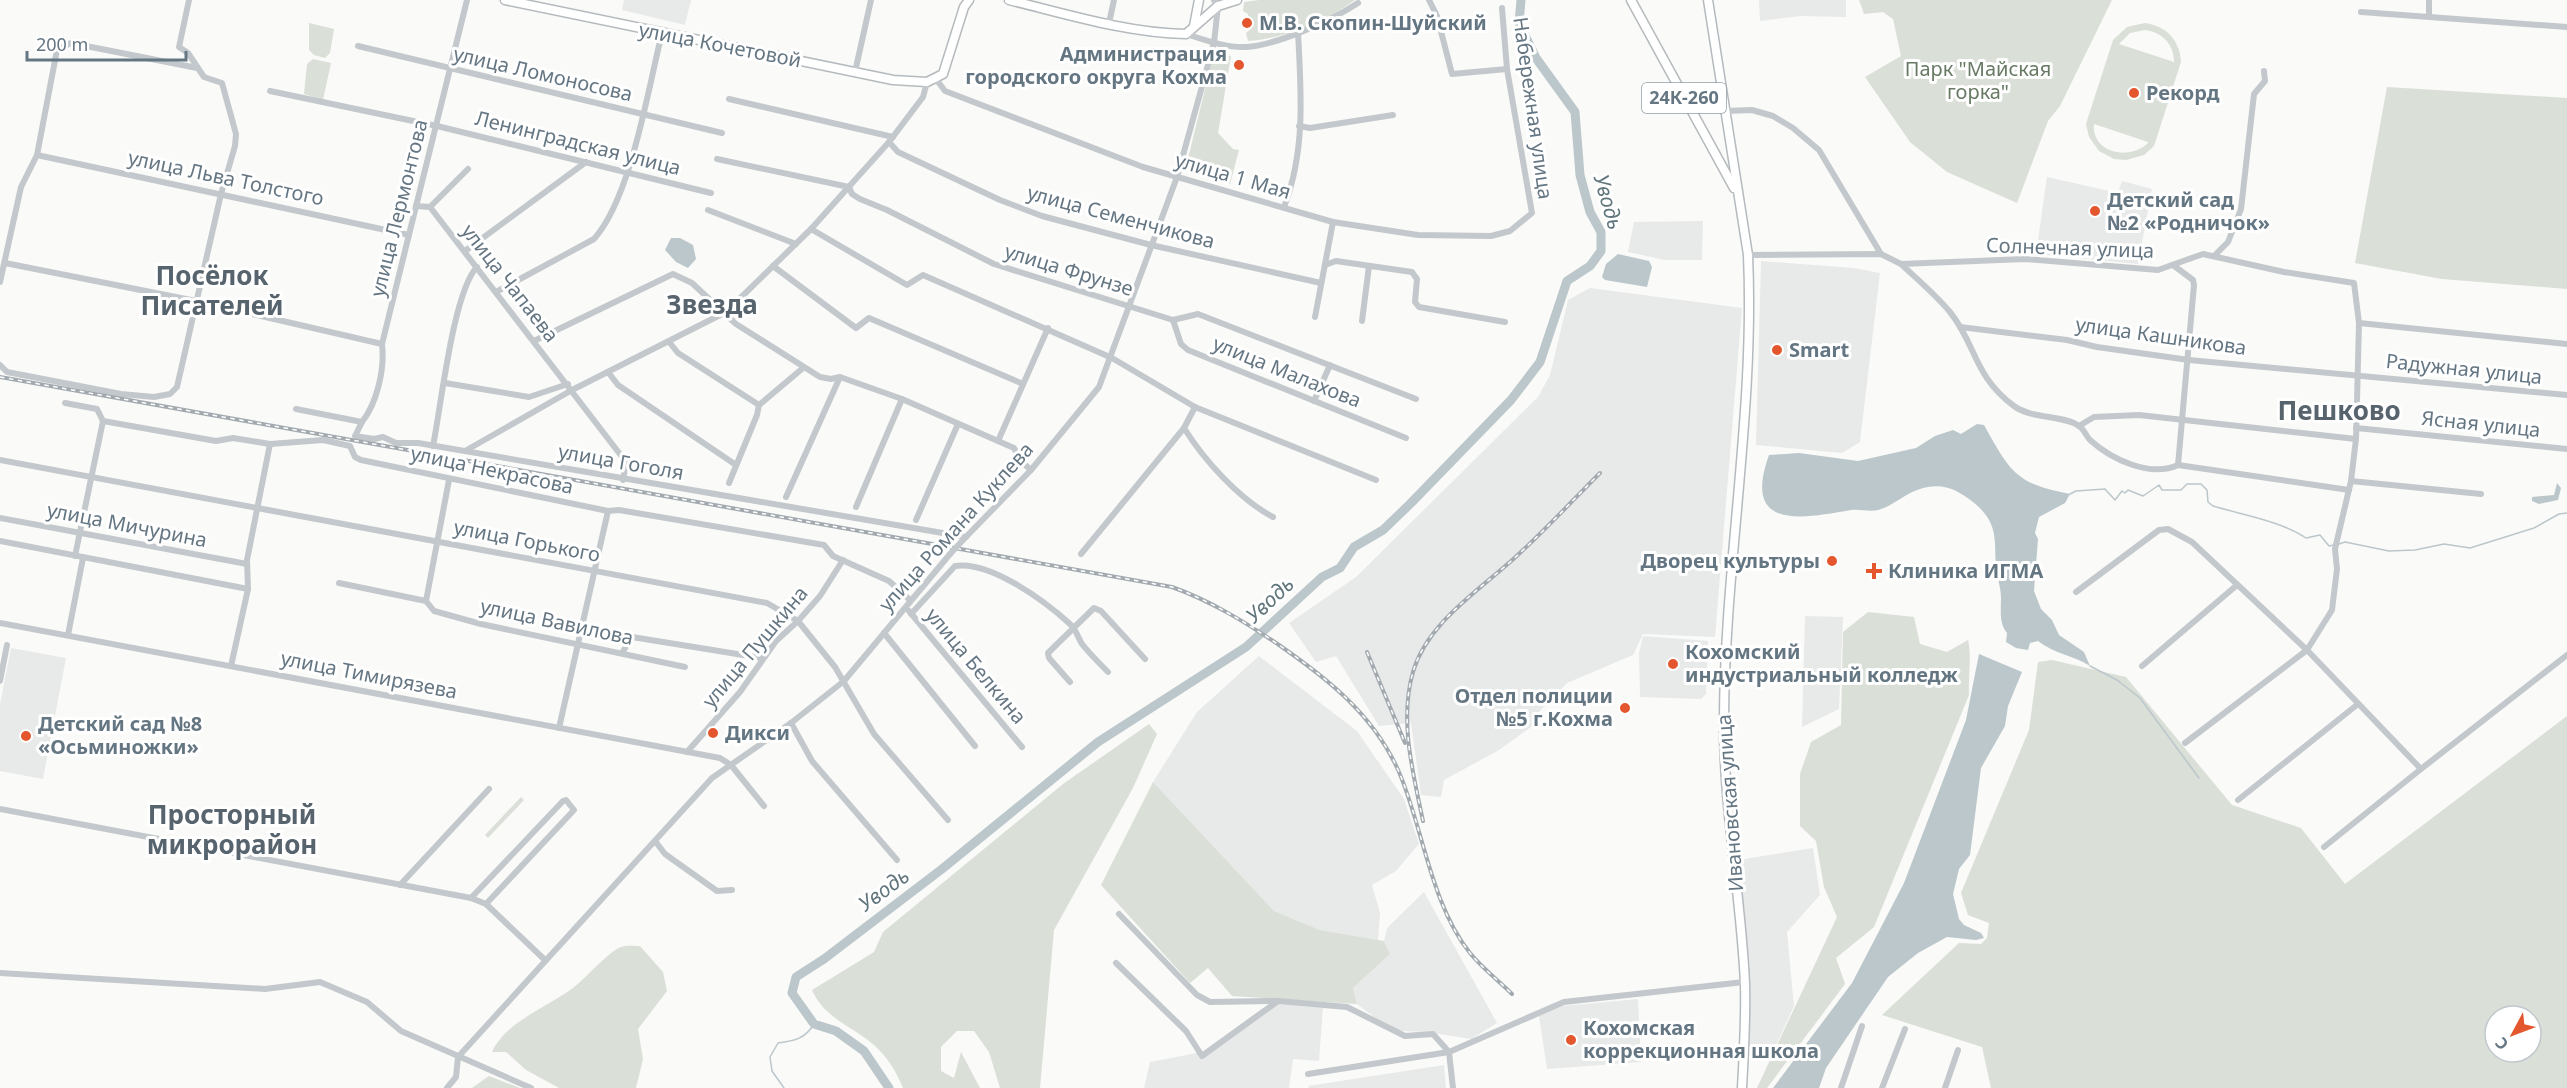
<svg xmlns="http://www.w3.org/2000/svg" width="2567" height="1088" viewBox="0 0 2567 1088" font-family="'Noto Sans',sans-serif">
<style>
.built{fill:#e8e9e9}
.green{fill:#dadfd7;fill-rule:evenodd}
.water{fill:#bbc7cb}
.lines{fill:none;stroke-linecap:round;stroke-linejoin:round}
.stream{stroke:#bbc7cb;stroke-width:1.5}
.river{stroke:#bbc7cb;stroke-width:9}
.major-casing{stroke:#b5babe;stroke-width:11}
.minor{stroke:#c3c8cc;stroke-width:6}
.major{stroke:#fff;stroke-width:8}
.rail-casing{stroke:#a2aab0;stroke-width:4}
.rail{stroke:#fff;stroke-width:1.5;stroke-dasharray:4.5;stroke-linecap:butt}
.minor-bridge{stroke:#c3c8cc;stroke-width:6}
.poi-dot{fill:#e4572e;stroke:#fff;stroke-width:2}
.labels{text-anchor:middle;stroke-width:6;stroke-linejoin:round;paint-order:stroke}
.shield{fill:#fff;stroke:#939fa8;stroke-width:1.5}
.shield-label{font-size:18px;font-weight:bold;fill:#657683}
.poi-label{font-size:20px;font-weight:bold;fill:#657683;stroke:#fff;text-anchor:start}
.street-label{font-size:20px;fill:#657683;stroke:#fff}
.park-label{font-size:20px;fill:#687a64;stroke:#fff}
.water-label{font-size:21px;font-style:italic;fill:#60757c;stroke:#fff}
.district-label{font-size:26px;font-weight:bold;fill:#57646e;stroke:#fff}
</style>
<rect width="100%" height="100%" fill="#fafaf8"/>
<g class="built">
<path d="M624 0H691L685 25 622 10Z"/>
<path d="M1759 0H1846V17L1800 16 1760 21Z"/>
<path d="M2047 177 2118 193 2122 181 2152 189 2138 264 2036 254Z"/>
<path d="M1703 221 1702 260H1665L1628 252 1634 222Z"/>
<path d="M1761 261 1854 268 1880 273 1860 442 1842 453 1756 445Z"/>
<path d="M1590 288 1742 308 1715 637 1643 634 1633 655 1567 683 1534 717 1538 722 1499 750 1444 780 1441 797 1421 795 1411 723 1379 726 1336 656 1316 662 1289 623 1356 577 1538 397 1550 375 1568 300Z"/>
<path d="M1805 616 1843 617 1839 709 1802 727Z"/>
<path d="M1643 636 1708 641 1706 694 1701 699 1640 697 1639 653Z"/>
<path d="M11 648 66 658 43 779 0 771V704Z"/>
<path d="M1259 656 1357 731 1404 799 1419 844 1396 871 1372 885 1380 913 1378 940 1320 930 1274 911 1153 782 1197 712Z"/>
<path d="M1813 848 1820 895 1787 932 1794 1006 1771 1056 1749 1055 1748 954 1738 860Z"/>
<path d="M1424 892 1497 1023 1471 1039 1427 1032 1401 1031 1382 1023 1357 1004 1353 988 1390 954 1384 941 1387 928Z"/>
<path d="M1638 999 1641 1062 1547 1069 1539 1016 1563 1006Z"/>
<path d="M1279 1004 1323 1008 1319 1061 1293 1059 1289 1088H1144L1150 1062 1202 1052 1263 1008Z"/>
<path d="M1444 1065 1446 1088H1309L1308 1086Z"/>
</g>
<g class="green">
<path d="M1259 0H1355C1324 22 1287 38 1248 41L1246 33 1251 29 1248 14 1243 11 1244 2Z"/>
<path d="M1859 0H2112L2060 106 2048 121 2017 203 1947 172 1910 142 1865 77 1901 56 1893 19 1883 12 1864 14Z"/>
<path d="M309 23 334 29 330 53 325 58 314 55 309 50Z"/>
<path d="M2145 23C2167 26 2180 41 2181 62L2154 146 2144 155 2126 160 2114 159 2099 151 2089 137 2086 124 2113 40 2127 27ZM2145 30C2162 32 2174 44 2174 62L2119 44 2130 33ZM2094 124 2148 142V143C2130 161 2091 153 2094 124Z"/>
<path d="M1214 52 1231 56 1218 133 1233 149 1239 150 1230 184 1185 171Z"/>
<path d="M313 59 331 63 323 100 304 94 307 64Z"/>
<path d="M2387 87 2567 98V289L2442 279 2355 263Z"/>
<path d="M1868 612 1914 617 1920 644 1947 652 1968 640C1972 654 1968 678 1969 695L1874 927 1836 958 1845 984 1767 1088H1757L1837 917 1824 887 1816 841 1800 826V774L1811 742 1841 725 1843 632Z"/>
<path d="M2052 660 2126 677 2232 805 2301 828 2345 884 2567 716V1088H1991L1982 1047 1882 1015 1959 943 1981 944 1987 938 1989 923 1968 915 1961 893 2029 730 2038 662ZM2495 1016H2531V1052H2495Z"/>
<path d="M1149 724 1157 734 1133 788 1054 930 1040 1088H1000L989 1052 974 1031H957L941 1047V1071L954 1078 961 1052 980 1088H903C896 1071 888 1058 874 1045 852 1026 824 1018 812 990L874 952 883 932 1063 784Z"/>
<path d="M1153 782 1274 911 1320 930 1384 941 1390 954 1353 988 1357 1004 1232 996 1208 968 1190 983 1101 885Z"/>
<path d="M521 797 524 800 488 838 485 835Z"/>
<path d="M640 946 663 972 667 991 638 1029 643 1059 636 1088H559L526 1070 506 1052H492C507 1019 553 1006 579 983 589 974 610 951 621 947 626 945 635 946 640 946Z"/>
<path d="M489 1076 520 1088H472Z"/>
</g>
<g class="water">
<path d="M671 238H680L693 245 696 259 688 268 676 262 665 250Z"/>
<path d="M1618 254 1649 261 1652 267 1647 287 1605 280 1602 277 1606 264Z"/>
<path d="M1977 424 1984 425C2010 471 2015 484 2070 494L2065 503 2039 517 2035 533 2038 539 2034 591 2041 609 2052 620 2059 635 2084 652 2090 666C2073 655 2054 654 2038 641L2030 643 2028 650 2016 648 2006 642 2007 633C1999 623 2001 611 2001 598 2001 587 1997 578 1996 567 1994 539 1999 523 1973 502 1958 491 1947 484 1928 487 1908 490 1894 506 1878 510 1870 512 1860 509 1851 510 1800 519 1742 530 1769 455L1799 453 1858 461 1916 448 1935 436 1953 430 1961 434Z"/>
<path d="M2557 483 2561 488 2558 500 2539 504 2532 501V497L2554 495Z"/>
<path d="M1979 654 2022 672 2008 706 2005 726 1981 768 1970 855 1959 869 1953 894 1959 919 1964 925 1981 933 1984 938 1976 940 1947 937 1918 953 1888 977 1826 1068 1819 1088H1773L1852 983 1904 883 1966 720Z"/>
</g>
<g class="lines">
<g class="stream">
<path d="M2070 494 2076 491 2105 489 2115 500 2122 491 2125 493 2128 490 2143 496 2159 485 2162 490H2181L2187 484H2201L2207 490 2208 502 2213 506C2243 515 2281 521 2306 538L2320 535 2329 546 2334 545"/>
<path d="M2339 544 2345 542 2389 551 2415 550 2444 544 2470 548 2534 528 2559 514 2567 513"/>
<path d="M2090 666 2117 680 2140 698 2199 778"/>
<path d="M784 1088 772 1071 770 1057 778 1043C794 1041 805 1039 814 1024"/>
</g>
<path class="river" d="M889 1088 864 1051 836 1031 814 1024 792 993 796 977 824 959 942 869 1098 742 1246 647 1322 577 1340 568 1354 547 1383 530 1410 504 1511 400 1540 362 1567 281 1590 266 1601 251V232L1590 212 1580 175 1575 112 1536 58 1519 23 1521 0"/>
<g class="major-casing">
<g id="major">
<path d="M505 0 893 80 927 82 943 74 964 7 969 0"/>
<path d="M1009 0C1066 14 1127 33 1186 34L1218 6 1237 0"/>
<path d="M1631 0 1734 188"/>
<path d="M1708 0 1748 255C1755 410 1725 563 1724 717 1723 807 1741 894 1745 984 1746 1018 1744 1053 1742 1088"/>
<path d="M1194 26 1199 0"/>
</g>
</g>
<g class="minor">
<path d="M1429 0 1437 16 1452 74 1507 69"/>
<path d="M2361 12 2567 27"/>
<path d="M2429 16V0"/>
<path d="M1109 23 1114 0"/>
<path d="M1186 34C1205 40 1226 48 1246 47 1278 45 1332 20 1358 3"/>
<path d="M358 46 722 133"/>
<path d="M855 72 871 0"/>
<path d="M936 79 945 91 1143 167 1333 222 1418 235 1491 236 1510 231 1532 213 1507 69 1502 8"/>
<path d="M270 91 437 126 711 193"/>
<path d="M729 99 893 137"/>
<path d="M1726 111 1752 110 1773 116 1793 128 1819 150 1881 254"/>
<path d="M1299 126 1310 128 1393 115"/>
<path d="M889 142 898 152 1000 200 1042 216 1151 245 1321 283"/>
<path d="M37 155 409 235"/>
<path d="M717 159 849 187 852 194 860 199 887 210 994 264 1173 320 1198 314 1416 399"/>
<path d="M416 206 430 207 626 462 623 480"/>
<path d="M430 207 468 169"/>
<path d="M1284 207C1306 151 1301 90 1298 32"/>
<path d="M708 210 796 244"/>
<path d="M811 229 907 285 923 275 1112 358 1195 407 1376 480"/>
<path d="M465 251 586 162"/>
<path d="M1748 255 1881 254 1901 264 2025 259 2158 270 2203 254 2284 272 2354 283 2359 323 2567 344"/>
<path d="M2214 256 2228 242 2241 209 2254 94 2265 81 2264 71"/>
<path d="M5 263 196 301 382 344"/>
<path d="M1901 264C1917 279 1936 295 1950 312 1976 344 1974 377 2014 406 2031 419 2064 415 2079 426 2084 429 2086 436 2090 440 2111 459 2150 478 2178 465L2349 490"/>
<path d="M1325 265 1336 261 1412 272 1417 279 1415 302 1419 307 1505 322"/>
<path d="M2173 265 2193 280 2194 285 2178 465"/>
<path d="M773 266 856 328 869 318 1023 384"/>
<path d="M0 282 21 187 37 155 57 50 71 43 197 68"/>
<path d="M496 292 594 239C631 198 648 89 662 33"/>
<path d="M1315 317 1333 222"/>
<path d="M1173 320 1181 344 1188 350 1406 438"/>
<path d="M1362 321 1369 266"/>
<path d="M2359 323 2356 439 2351 481 2335 549 2337 569 2332 610 2307 650 2421 769 2567 655"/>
<path d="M1960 327 2067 340 2097 347 2189 360 2567 395"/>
<path d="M534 341 673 274 692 283 736 324 820 377 831 379 840 377 902 399 1014 448 1022 462 1031 470"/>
<path d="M670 343 678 353 759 405"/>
<path d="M0 365 7 372 121 394 154 397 170 394 177 387 221 194 235 146 236 134 222 83 204 77 188 53 179 47 189 0"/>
<path d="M608 372 618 385 736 465"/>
<path d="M445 383 529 397 568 384"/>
<path d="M1314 401 1330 365"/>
<path d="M65 403 97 409 103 421 216 441 233 438 270 444 323 440 350 446 355 457 361 460 608 511 619 510 824 545 833 556 889 581 910 600"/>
<path d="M1195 407 1184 428C1204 460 1239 499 1273 517"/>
<path d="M296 409 362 422 355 436 374 439 383 437 396 443H418L966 537"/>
<path d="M362 422C377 403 385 369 382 344L467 0"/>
<path d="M2079 426 2094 417 2139 415 2356 439"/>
<path d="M2356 428 2567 449"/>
<path d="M998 441 1048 328"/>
<path d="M433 446C441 407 453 292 477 267"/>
<path d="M465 451 572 390 726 312 811 229 889 142 923 97 927 82"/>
<path d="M0 460 767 603 798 621 835 667 874 734 948 820"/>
<path d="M2351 481 2481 494"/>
<path d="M729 483 757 415 759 405 803 368"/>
<path d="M786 497 840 377"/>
<path d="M856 507 902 399"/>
<path d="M0 518 247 564"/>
<path d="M916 520 958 424"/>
<path d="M964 539 1031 470 1099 387 1177 177 1214 43 1218 6 1214 0"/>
<path d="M0 541 248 589"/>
<path d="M1081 554 1184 428"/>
<path d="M75 556 103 421"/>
<path d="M339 583 426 601"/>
<path d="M2076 592 2159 530 2168 529 2192 542 2307 650 2185 743"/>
<path d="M426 601 434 611 481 624 685 667"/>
<path d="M426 601 449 480"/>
<path d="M909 611 1022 747"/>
<path d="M911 614 955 566C990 560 1046 602 1070 624 1076 629 1078 638 1082 644 1090 654 1099 663 1108 672"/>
<path d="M0 623 720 758 731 765 764 806"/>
<path d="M884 633 975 746"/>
<path d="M68 635 83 558"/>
<path d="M622 653 632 637 762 658"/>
<path d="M231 666 248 589 247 560 270 444"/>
<path d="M2142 666 2237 585"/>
<path d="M0 681 7 645"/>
<path d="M1070 682 1049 658 1048 653 1094 608 1101 611 1145 659"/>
<path d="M791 723 812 761 897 860"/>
<path d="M559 728 608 511"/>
<path d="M687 752 740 692 776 641 798 621 820 596 843 560"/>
<path d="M2238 800 2358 704"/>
<path d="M0 809 471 898 486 904 544 959"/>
<path d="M655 841 665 854 717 891 732 890"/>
<path d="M2324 847 2421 769"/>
<path d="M400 885 489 789"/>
<path d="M471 898 563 801 566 800 574 810 486 904"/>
<path d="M1119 914 1197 995 1210 1002 1278 1001 1347 1007 1405 1036 1433 1034 1449 1052 1453 1088"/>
<path d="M1116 963 1186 1031 1202 1056 1278 1001"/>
<path d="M0 973 265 989 320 982 367 1002 401 1031 531 1088"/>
<path d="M1308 1074 1449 1052 1564 1002 1744 982"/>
<path d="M447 1088 456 1077 458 1057 712 778 791 723 844 681 950 554"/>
<path d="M1841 1088 1862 1026"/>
<path d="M1882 1088 1905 1029"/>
<path d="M1945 1088 1958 1050"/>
</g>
<use href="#major" class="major"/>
<g class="rail-casing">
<g id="rail">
<path d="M0 377 1172 587C1211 601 1245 622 1279 645 1328 679 1374 715 1399 772 1423 828 1431 905 1470 953 1482 968 1499 981 1512 994"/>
<path d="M1367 652 1405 743"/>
<path d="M1423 821C1413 773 1399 720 1413 672 1428 620 1485 587 1522 551 1549 526 1574 499 1600 473"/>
</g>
</g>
<use href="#rail" class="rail"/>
<path class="minor-bridge" d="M950 554 963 540"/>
</g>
<g class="poi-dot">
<circle cx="1247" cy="23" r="6"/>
<circle cx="1239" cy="65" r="6"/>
<circle cx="2134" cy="93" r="6"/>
<circle cx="2095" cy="211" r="6"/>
<circle cx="1777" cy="350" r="6"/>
<circle cx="1832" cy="561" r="6"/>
<path d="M1871 562h6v6h6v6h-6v6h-6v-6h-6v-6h6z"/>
<circle cx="1673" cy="664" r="6"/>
<circle cx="1625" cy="708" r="6"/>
<circle cx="713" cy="733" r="6"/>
<circle cx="26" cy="736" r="6"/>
<circle cx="1571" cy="1040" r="6"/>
</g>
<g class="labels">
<rect class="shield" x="1642" y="83" width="84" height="30" rx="4.5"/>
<g class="shield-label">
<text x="1684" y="104">24К-260</text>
</g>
<g class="poi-label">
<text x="1259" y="30">М.В. Скопин-Шуйский</text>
<text x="1227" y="61" text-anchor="end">Администрация<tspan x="1227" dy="23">городского округа Кохма</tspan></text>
<text x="2146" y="100">Рекорд</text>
<text x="2107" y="207">Детский сад<tspan x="2107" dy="23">№2 «Родничок»</tspan></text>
<text x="1789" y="357">Smart</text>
<text x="1820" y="568" text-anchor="end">Дворец культуры</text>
<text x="1888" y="578">Клиника ИГМА</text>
<text x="1685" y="659">Кохомский<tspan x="1685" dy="23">индустриальный колледж</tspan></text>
<text x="1613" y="703" text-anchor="end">Отдел полиции<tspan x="1613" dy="23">№5 г.Кохма</tspan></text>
<text x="38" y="731">Детский сад №8<tspan x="38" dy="23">«Осьминожки»</tspan></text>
<text x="725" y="740">Дикси</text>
<text x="1583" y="1035">Кохомская<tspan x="1583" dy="23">коррекционная школа</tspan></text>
</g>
<g class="street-label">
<text transform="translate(720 45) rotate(11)" y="7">улица Кочетовой</text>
<text transform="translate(543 74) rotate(13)" y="7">улица Ломоносова</text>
<text transform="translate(1533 108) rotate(82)" y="7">Набережная улица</text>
<text transform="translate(578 143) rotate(14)" y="7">Ленинградская улица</text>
<text transform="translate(1233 176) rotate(16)" y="7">улица 1 Мая</text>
<text transform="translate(226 178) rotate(12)" y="7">улица Льва Толстого</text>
<text transform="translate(399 208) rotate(-76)" y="7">улица Лермонтова</text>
<text transform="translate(1121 217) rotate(15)" y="7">улица Семенчикова</text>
<text transform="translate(2070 248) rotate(2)" y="7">Солнечная улица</text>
<text transform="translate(1069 270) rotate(17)" y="7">улица Фрунзе</text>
<text transform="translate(510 283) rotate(52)" y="7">улица Чапаева</text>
<text transform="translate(2161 336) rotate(8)" y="7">улица Кашникова</text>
<text transform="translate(2464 369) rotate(6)" y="7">Радужная улица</text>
<text transform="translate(1287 372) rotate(22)" y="7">улица Малахова</text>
<text transform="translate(2481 424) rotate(6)" y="7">Ясная улица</text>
<text transform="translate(621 462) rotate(10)" y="7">улица Гоголя</text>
<text transform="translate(492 470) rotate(12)" y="7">улица Некрасова</text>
<text transform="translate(127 525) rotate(11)" y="7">улица Мичурина</text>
<text transform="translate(956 527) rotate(-48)" y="7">улица Романа Куклева</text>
<text transform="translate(527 541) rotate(11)" y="7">улица Горького</text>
<text transform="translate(557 622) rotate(12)" y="7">улица Вавилова</text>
<text transform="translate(755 647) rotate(-50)" y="7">улица Пушкина</text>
<text transform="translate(976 666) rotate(50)" y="7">улица Белкина</text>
<text transform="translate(369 675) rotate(11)" y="7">улица Тимирязева</text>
<text transform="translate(1730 803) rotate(-94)" y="7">Ивановская улица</text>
</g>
<g class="park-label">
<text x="1978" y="76">Парк "Майская<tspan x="1978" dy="23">горка"</tspan></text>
</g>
<g class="water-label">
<text transform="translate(1608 202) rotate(74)" y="7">Уводь</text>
<text transform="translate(1270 600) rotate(-43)" y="7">Уводь</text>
<text transform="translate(884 890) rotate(-36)" y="7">Уводь</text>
</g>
<g class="district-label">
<text x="212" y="285">Посёлок<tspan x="212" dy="30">Писателей</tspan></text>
<text x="712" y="314">Звезда</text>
<text x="2339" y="420">Пешково</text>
<text x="232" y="824">Просторный<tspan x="232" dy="30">микрорайон</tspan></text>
</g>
</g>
<g transform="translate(2513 1034) rotate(229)"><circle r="28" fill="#ffffff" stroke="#c1c8cd" stroke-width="1.5"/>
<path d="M0-4.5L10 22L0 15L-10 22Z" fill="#e4572e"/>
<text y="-9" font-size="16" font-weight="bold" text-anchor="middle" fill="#657683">С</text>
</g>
<path d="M27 51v9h159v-9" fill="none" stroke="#657683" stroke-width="3"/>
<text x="36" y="51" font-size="18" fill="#657683" stroke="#ffffff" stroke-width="4.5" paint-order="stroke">200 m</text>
</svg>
